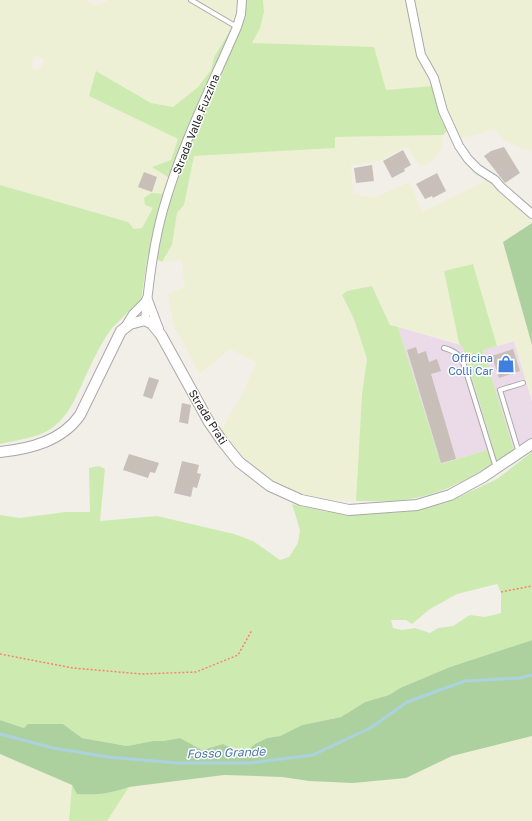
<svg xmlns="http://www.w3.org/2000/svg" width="532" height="821" viewBox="0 0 532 821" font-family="'Golos Text',sans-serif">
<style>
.industrial{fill:#ebdbe8}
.farmland{fill:#eef0d5;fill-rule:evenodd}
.grass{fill:#cdebb0;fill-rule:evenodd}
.forest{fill:#add19e}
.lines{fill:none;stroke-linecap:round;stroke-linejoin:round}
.stream{stroke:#aad3df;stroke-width:3}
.building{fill:#c7bfb8}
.service-casing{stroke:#a9a9a9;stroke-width:6}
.minor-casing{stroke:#a9a9a9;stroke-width:10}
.tertiary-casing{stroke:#a9a9a9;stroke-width:12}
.path{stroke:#fa8072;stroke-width:1.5;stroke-dasharray:2 2;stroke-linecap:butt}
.service{stroke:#fff;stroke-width:4}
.minor{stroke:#fff;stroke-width:8}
.tertiary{stroke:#fff;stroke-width:10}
.labels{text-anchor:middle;stroke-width:3;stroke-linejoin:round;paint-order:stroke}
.street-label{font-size:11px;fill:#222;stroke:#fff}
.shop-label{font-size:11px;fill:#366cbe;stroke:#fff;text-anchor:end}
.water-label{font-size:12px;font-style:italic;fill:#4a7aab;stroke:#fff}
</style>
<rect width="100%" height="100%" fill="#f2efe9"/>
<g class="industrial">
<path d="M398 327 461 345 463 348 493 448 441 464Z"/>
<path d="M514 341 532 401V437L514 450 483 350Z"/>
</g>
<g class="farmland">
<path d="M0 0H87L95 5 106 2 108 0H240L236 21 214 57 211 70 198 87 173 107 152 103 97 71 90 96 178 139 171 160 152 167 172 179 165 194 161 193 155 195 154 208 142 228 134 229 128 222 0 185ZM34 56 44 58V60L42 66 36 70 33 69 31 65Z"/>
<path d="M263 0H532V150L522 149 503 139 495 130 458 139 448 117 440 86 386 90 252 43 260 28 264 12Z"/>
<path d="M443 135 442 149 434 160 420 167 407 146 379 161 351 165 353 194 375 197 410 182 422 212 487 180 532 222 503 242 532 344V401L514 341 497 346 473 264 444 271 459 343 390 325 372 286 342 296 354 319 367 359 362 394 356 501H347L311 497 274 483 250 463 234 447 221 430 243 392 256 362 230 349 200 374 173 325 168 294 185 287 181 260 162 262 172 245 177 213 184 205 194 156 335 148V137Z"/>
<path d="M532 736V821H107L129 787 224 775 282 777 309 781 406 778 452 756Z"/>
<path d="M0 754 72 785 69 821H0Z"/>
</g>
<g class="grass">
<path d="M240 0H263L264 12 260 28 252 43 374 47 386 90 433 86 441 119 447 131 443 135 335 137V148L194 156 184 205 177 213 172 245 162 262 148 254 141 300C136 303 133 308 128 312 123 317 118 322 113 327 104 338 96 354 90 367 79 388 72 414 52 428 38 438 17 440 0 444V185L128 222 134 229 142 228 153 208 145 205 144 198 151 193 165 194 171 179 152 167 171 160 178 139 89 96 96 71 151 103 173 107 198 87 211 70 214 57 236 21Z"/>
<path d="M473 264 497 346 483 350 514 450C482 472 448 493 409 499 392 502 374 501 356 501L362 394 367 359 354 319 342 295 347 291 372 286 390 325 398 327 441 464 493 448 463 348 459 343 444 271Z"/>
<path d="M532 452V640L450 667 400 688 389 695 365 702 341 717 302 725 280 736 267 738 256 744 248 750 240 752 223 744 202 750 180 738 163 741H153L127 746 82 738 63 724 24 728 0 720V515L19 518 66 512H90L89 468 99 466 105 469 100 521 157 516 234 534 253 541 280 560 289 557 298 543 300 530 292 504 327 512 372 513 405 512 446 503 497 479ZM497 584 501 592V613L485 617 470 615 453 626 438 628 430 633 415 628 402 630 393 628 391 620H406L412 624 430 609 457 594Z"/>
<path d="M72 785 77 794C96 796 112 793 129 787L107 821H69Z"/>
</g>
<g class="forest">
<path d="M532 223V345L503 242Z"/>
<path d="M532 640V736L452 756 406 778 353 783 309 781 282 777 224 775 129 787C112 793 96 796 77 794L72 785 0 754V720L24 728 28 724H63L82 738 127 746 153 741H163L180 738 202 750 223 744 240 752 248 750 255 744 267 738 280 736 302 725 341 717 365 702 389 695 400 688 450 667Z"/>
</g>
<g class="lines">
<path class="stream" d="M0 734 53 748 108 757 177 763H250L313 755 372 727 407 702 465 681 519 678 532 675"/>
</g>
<g class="building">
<path d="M504 147 520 173 505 183 484 156 491 151Z"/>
<path d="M403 150 411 165 404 169 405 171 392 178 383 161Z"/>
<path d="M372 165 374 181 356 183 354 168Z"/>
<path d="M144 172 157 177 152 192 138 187Z"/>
<path d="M437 173 446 191 433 198 432 196 425 199 416 184Z"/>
<path d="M416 347 418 354 426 351 429 362 437 359 441 371 431 374 456 459 441 463 407 350Z"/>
<path d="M513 349 520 371 499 378 492 356Z"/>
<path d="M149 377 159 380 152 399 143 396Z"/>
<path d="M182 403 191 405 188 424 179 422Z"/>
<path d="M129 454 159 463 155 473 150 472 148 478 123 470Z"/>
<path d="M182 461 199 465 197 473 201 474 197 488 193 487 191 497 174 493Z"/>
</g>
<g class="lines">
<g class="service-casing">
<g id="service">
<path d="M191 0 237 27"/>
<path d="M444 348C455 351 460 355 464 365L496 468"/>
<path d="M519 453 500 390 523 383"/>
</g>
</g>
<g class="minor-casing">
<g id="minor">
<path d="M410 0 421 55 434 78 443 111 459 146 468 159 478 169 495 180 501 187 532 214"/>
<path d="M148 300 159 329"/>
<path d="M145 320C149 283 153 246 163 210 181 146 211 87 237 27L241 14 242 0"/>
<path d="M125 327 133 314 145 302 147 298"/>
</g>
</g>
<g class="tertiary-casing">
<path id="tertiary" d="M0 452C30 449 62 441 80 415L121 331 130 324 145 320 152 324 161 335 209 422 222 441 239 462 270 486 301 500 349 510 417 505 450 495 483 477 532 444"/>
</g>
<g class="path">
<path d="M501 592 532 586"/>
<path d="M0 654 73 668 142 674 196 672 238 655 252 630"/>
</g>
<use href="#service" class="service"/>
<use href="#minor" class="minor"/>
<use href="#tertiary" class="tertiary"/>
</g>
<defs>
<g id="shop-bare" transform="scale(1.38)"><path d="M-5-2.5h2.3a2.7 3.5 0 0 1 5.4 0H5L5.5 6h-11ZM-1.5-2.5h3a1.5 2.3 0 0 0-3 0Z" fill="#3f7fe0" stroke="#fff" stroke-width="2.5" paint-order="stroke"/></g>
</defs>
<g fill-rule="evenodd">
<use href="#shop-bare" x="506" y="364"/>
</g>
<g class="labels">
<g class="street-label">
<text transform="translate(196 124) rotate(-68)" y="4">Strada Valle Fuzzina</text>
<text transform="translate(208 417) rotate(58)" y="4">Strada Prati</text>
</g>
<g class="shop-label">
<text x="493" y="362">Officina<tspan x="493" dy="13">Colli Car</tspan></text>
</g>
<g class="water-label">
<text transform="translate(226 753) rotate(-2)" y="4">Fosso Grande</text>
</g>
</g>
</svg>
